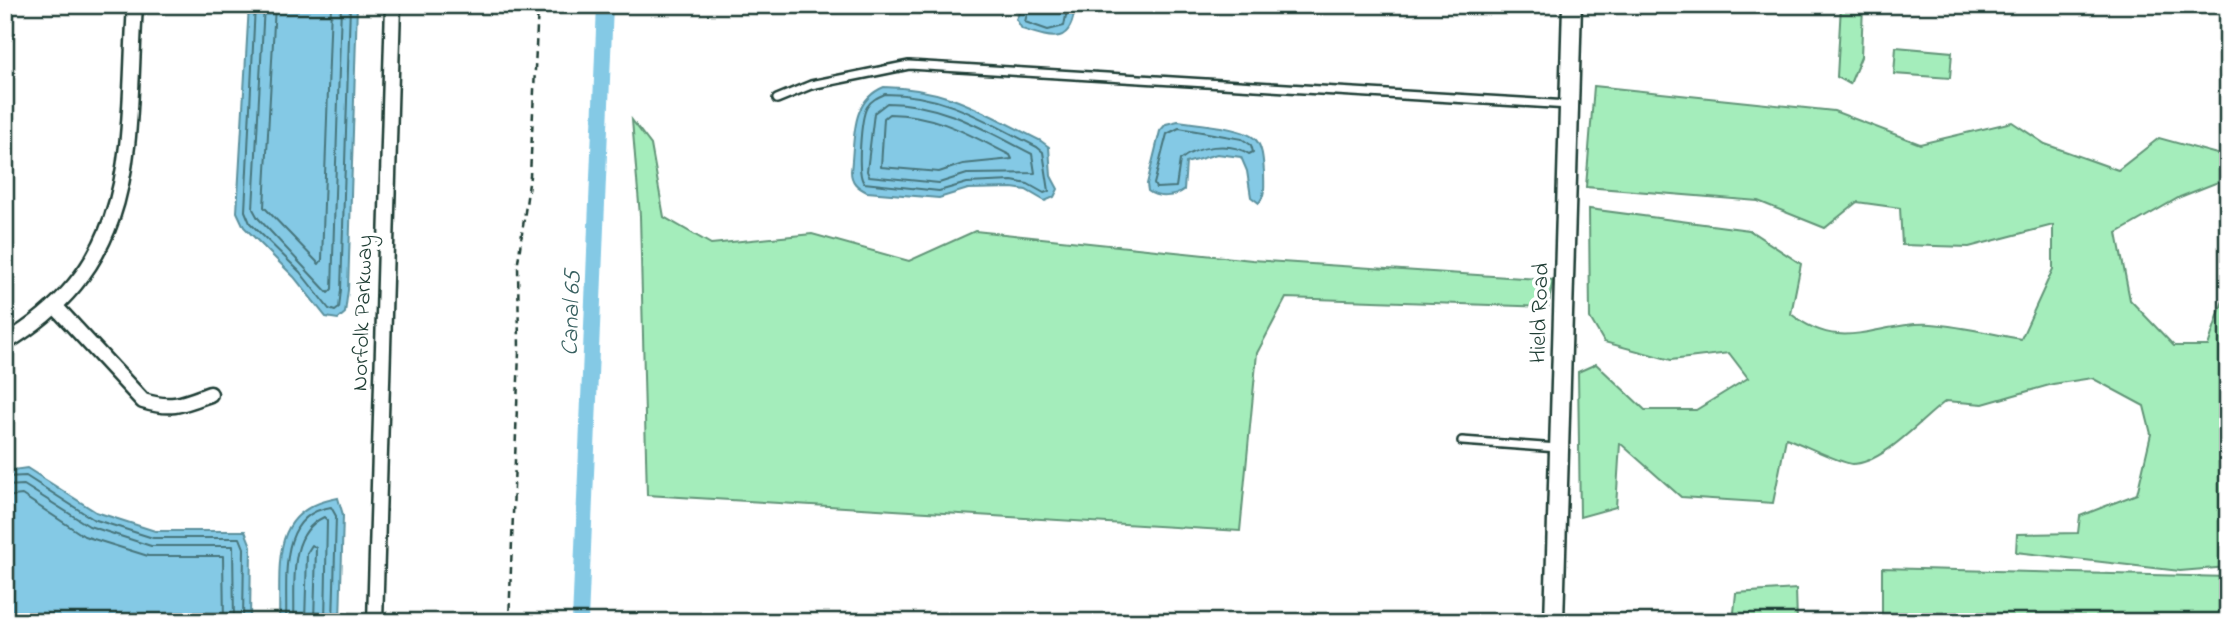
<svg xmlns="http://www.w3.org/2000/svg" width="2233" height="627" viewBox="0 0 2233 627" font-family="'Indie Flower',sans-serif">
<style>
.green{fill:#a4edbb;stroke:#629578;stroke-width:2}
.water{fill:#84c9e5;stroke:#5c919e;stroke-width:2}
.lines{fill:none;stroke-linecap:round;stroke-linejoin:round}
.shore{stroke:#47757b;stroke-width:2}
.canal{stroke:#84c9e5;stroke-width:16}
.service-casing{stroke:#1f3d34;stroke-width:12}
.minor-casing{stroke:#1f3d34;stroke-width:19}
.tertiary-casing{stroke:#1f3d34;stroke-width:23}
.path{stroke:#1f3d34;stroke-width:2.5;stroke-dasharray:7 5;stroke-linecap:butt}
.service{stroke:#fff;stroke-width:7}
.minor{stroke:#fff;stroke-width:14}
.tertiary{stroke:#fff;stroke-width:18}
.labels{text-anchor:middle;stroke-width:7;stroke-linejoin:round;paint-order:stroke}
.street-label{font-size:23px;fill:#1f3d34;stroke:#fff}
.water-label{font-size:24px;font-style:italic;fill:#386060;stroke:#fff}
</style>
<rect width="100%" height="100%" fill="#fff"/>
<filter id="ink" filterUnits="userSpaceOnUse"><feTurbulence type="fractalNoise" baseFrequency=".0143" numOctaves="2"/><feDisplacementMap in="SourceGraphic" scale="14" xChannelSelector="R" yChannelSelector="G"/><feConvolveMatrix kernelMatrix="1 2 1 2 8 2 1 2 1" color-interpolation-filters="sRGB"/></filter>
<g filter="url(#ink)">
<g class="green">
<path d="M1841 5H1863L1861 57 1850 84 1837 77Z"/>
<path d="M1896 47 1952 52 1950 78 1894 74Z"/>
<path d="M1594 86 1834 111 1920 144 2012 122 2045 144 2118 170 2159 138 2228 157V182L2223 180 2180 197 2117 233 2130 300 2174 346H2208L2228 285V567L2180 571 2016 552 2017 534 2078 533 2080 516 2137 494 2151 434 2144 406 2092 378 2053 384 1983 404 1946 401C1920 420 1883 464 1852 464 1840 463 1800 443 1786 438L1773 503 1681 497 1620 443 1616 507 1580 517 1578 372 1596 364 1645 410H1696L1748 378 1729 353 1671 360 1604 342 1590 318 1589 209 1749 230 1801 264 1791 314C1843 355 1877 321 1931 324 1961 326 1992 334 2021 339L2053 269V225L1969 247 1902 245 1900 208 1857 202 1825 228 1758 201 1586 187Z"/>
<path d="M632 120 651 145 664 217 711 244 812 234 909 261 975 231 1252 260 1553 280 1548 307 1286 298 1257 353 1240 531 647 495 640 216Z"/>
<path d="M1882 568 2228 577V622H1882Z"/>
<path d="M1796 589 1797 622H1733L1736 593Z"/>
</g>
<g class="water">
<path d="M5 5H13L5 137Z"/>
<path d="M249 5H357L348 290 345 313 338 319 326 317 294 277 244 227 237 212Z"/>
<path d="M771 5H867C848 19 794 12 771 5Z"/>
<path d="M1023 5H1075C1072 46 1053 39 1022 29L1016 19Z"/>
<path d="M884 87C949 88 984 113 1041 141L1049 147 1051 176 1058 189 1054 197 1045 201 1026 190 1012 188 968 189 939 198 867 192C857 187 851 182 851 171 855 138 850 101 884 87Z"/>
<path d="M1178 121C1196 124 1245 127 1256 140 1263 148 1263 162 1264 172 1264 183 1266 194 1259 203L1251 197 1247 171 1241 157 1217 154 1186 163 1184 190C1175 197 1158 199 1148 191L1147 184 1160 131 1166 124Z"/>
<path d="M27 468 96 512 155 531H245L251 546 250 622H5V471Z"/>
<path d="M338 498 343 515 340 622H279C281 565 268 510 338 498Z"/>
</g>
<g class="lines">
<g class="shore">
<path d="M255 5 245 211 250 223 300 272 329 309 335 311 339 308 341 290 350 5"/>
<path d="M264 5 253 209 258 218 328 293 332 289 341 5"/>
<path d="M275 5 264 207 319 264 322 260 331 5"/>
<path d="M1029 5 1025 22 1048 30 1064 26 1068 5"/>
<path d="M885 94C945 94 985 121 1037 147L1043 152 1049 191 1044 193 1028 184 1012 181 967 183 939 191 864 183C856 174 861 117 867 107 871 100 878 97 885 94Z"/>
<path d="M887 103C942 103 985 130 1032 154L1035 173 967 174 939 183 869 176 867 171 874 113Z"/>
<path d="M889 114C936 114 970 135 1010 155L1012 159 963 164 939 172 881 167 884 118Z"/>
<path d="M1179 128 1242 139 1251 145 1253 152 1249 154C1230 141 1197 146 1180 160L1176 187 1156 188 1154 184 1167 134Z"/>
<path d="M5 477 26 476 93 519 153 538H240L244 548 243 622"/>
<path d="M5 486 24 485 89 526 151 546H233L234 622"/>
<path d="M5 497 22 495 84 536 148 556H223L224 622"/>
<path d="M286 622C288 581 276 515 331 507L336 516 333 622"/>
<path d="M294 622C296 586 286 535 324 517L327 520 325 622"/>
<path d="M305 622 307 553 312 545 316 548 314 622"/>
</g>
<path class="canal" d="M580 622 605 5"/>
<g class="service-casing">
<g id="service">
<path d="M777 99 811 85 909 65 1569 105"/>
<path d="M1462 441 1558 448"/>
</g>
</g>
<g class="minor-casing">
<g id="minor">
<path d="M55 306 143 401C172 410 183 404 210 394"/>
<path d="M5 343C143 260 126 146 135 5"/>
<path d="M375 622 393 5"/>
</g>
</g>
<g class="tertiary-casing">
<path id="tertiary" d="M1554 622 1572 5"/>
</g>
<path class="path" d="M509 622 519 352 518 262 530 176 538 5"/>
<use href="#service" class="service"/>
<use href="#minor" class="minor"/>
<use href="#tertiary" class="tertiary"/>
</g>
</g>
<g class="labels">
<g class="street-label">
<text transform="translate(361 313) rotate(-88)" y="8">Norfolk Parkway</text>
<text transform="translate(1538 313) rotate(-88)" y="8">Hield Road</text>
</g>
<g class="water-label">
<text transform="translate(570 313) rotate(-88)" y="8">Canal 65</text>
</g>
</g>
<rect width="2233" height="627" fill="none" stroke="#fff" stroke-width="28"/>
<rect x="14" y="14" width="2205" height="599" fill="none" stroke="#1f3d34" stroke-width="2.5" filter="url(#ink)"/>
</svg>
